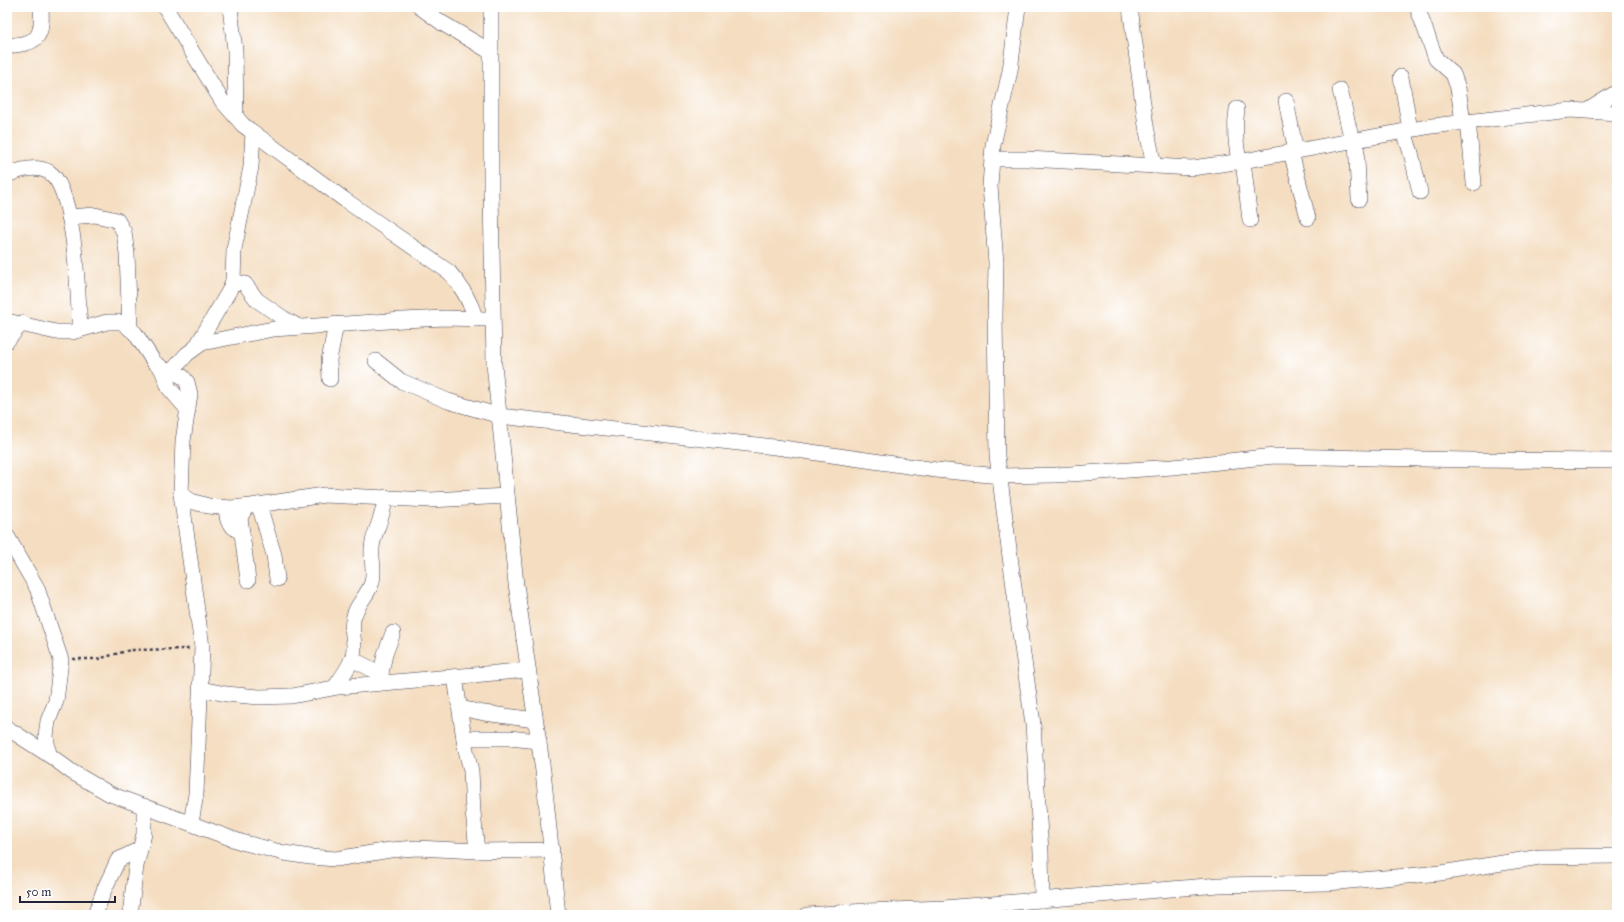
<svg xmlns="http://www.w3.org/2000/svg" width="1624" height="922" viewBox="0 0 1624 922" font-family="'IM FELL Great Primer',serif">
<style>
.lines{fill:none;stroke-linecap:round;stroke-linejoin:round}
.minor-casing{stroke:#423e4f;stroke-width:16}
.path{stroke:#423e4f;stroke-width:2.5;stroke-dasharray:3 3;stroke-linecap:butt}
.minor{stroke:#fff;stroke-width:15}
</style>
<rect width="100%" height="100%" fill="#fff"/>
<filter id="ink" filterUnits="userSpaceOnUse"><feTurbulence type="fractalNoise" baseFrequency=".025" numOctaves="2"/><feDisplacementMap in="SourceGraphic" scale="8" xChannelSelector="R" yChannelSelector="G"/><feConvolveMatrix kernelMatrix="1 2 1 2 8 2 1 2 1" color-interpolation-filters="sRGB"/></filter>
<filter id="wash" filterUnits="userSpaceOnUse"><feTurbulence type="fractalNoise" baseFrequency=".012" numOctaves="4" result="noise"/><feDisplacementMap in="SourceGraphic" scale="16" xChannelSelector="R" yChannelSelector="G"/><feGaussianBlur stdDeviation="0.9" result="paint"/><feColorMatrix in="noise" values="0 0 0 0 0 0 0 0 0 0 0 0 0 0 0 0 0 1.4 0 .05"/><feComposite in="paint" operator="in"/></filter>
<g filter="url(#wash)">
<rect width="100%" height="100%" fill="#f4ddc0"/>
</g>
<g filter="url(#ink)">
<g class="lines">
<g class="minor-casing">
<g id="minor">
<path d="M165 7 222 101 243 125 345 200 449 272C462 286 470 301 476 319"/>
<path d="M230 7 235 50 236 117"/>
<path d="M420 7 442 23 491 52"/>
<path d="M491 7V192L494 364 516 584 543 771 558 915"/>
<path d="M1018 7 1010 71 993 145 990 186 996 263 995 316 997 456 1019 626 1033 724 1041 852 1042 900"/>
<path d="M1130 7 1146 126 1154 166"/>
<path d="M1417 7 1436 59 1453 74 1458 88 1463 122"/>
<path d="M7 46C37 43 43 40 41 7"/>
<path d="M1401 77 1410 130"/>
<path d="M1340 90 1352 141"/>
<path d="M1286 101 1296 152"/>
<path d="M1237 109C1234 128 1236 144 1239 162"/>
<path d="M1588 110 1617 92"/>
<path d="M1468 121 1474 183"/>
<path d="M1404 131 1411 153 1420 192"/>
<path d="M1356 141 1359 199"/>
<path d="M1291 152 1308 218"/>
<path d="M992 159H1028L1192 168 1243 161 1432 126 1570 110 1617 113"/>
<path d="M1243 161 1250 220"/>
<path d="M7 175C19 170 37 165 49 172 76 189 78 299 80 329"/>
<path d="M69 217 95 215 117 220 124 232 127 254 130 329"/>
<path d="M233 281 245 284 257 300 283 318 299 327"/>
<path d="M7 321 56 332H72L107 322H122L135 333 154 362 163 369 182 376 187 382 190 394 183 441 181 494 202 647 196 794 191 823"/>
<path d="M7 341 22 323"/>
<path d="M196 347 229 291 233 281 234 249 251 167 253 133"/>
<path d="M376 361 401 381 448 401 500 416 783 448 936 470 1000 476 1056 475 1173 467 1274 456 1470 460 1617 461"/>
<path d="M161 367 169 388 188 410"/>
<path d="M172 371 187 354 202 343 273 329 403 320 445 318 485 319"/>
<path d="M330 379 329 360 336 324"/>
<path d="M181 494 191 501 208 506 231 508 251 506 324 495 430 500 507 496"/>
<path d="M259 505 274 555 277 579"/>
<path d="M246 507 240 518 248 580"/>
<path d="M227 508C226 523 229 525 242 533"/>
<path d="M7 536 37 588 61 660 56 701 48 721 46 736 49 755"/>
<path d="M352 659 381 674"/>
<path d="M455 677 465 746 471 771 473 812 477 851"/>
<path d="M379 683 385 654 393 633"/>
<path d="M335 687C343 675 354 662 354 647 354 638 351 630 353 620 355 605 368 596 372 582 375 570 371 561 372 549 372 539 377 530 380 520 383 512 384 504 386 497"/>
<path d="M201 689 226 694 259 697 292 696 338 687 528 670"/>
<path d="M460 708 484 713 535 720"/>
<path d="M7 728 52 757 72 772 110 794 241 842 284 853 310 857 336 859 390 850 417 848 477 851 552 850"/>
<path d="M464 738H509L539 741"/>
<path d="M95 915 104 890 118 860 140 849"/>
<path d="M130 915 136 866 144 834V806"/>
<path d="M807 915 866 911 944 908 1219 885 1327 883 1441 873 1540 857 1617 856"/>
</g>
</g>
<path class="path" d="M73 659H98L130 650 190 649"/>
<use href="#minor" class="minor"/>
</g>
</g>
<rect width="1624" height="922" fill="none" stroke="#fff" stroke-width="24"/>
<path d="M20 896v6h95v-6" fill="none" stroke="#22223b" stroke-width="2"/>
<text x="26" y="896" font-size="12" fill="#22223b" stroke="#ffffff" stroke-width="3" paint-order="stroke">50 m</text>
</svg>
